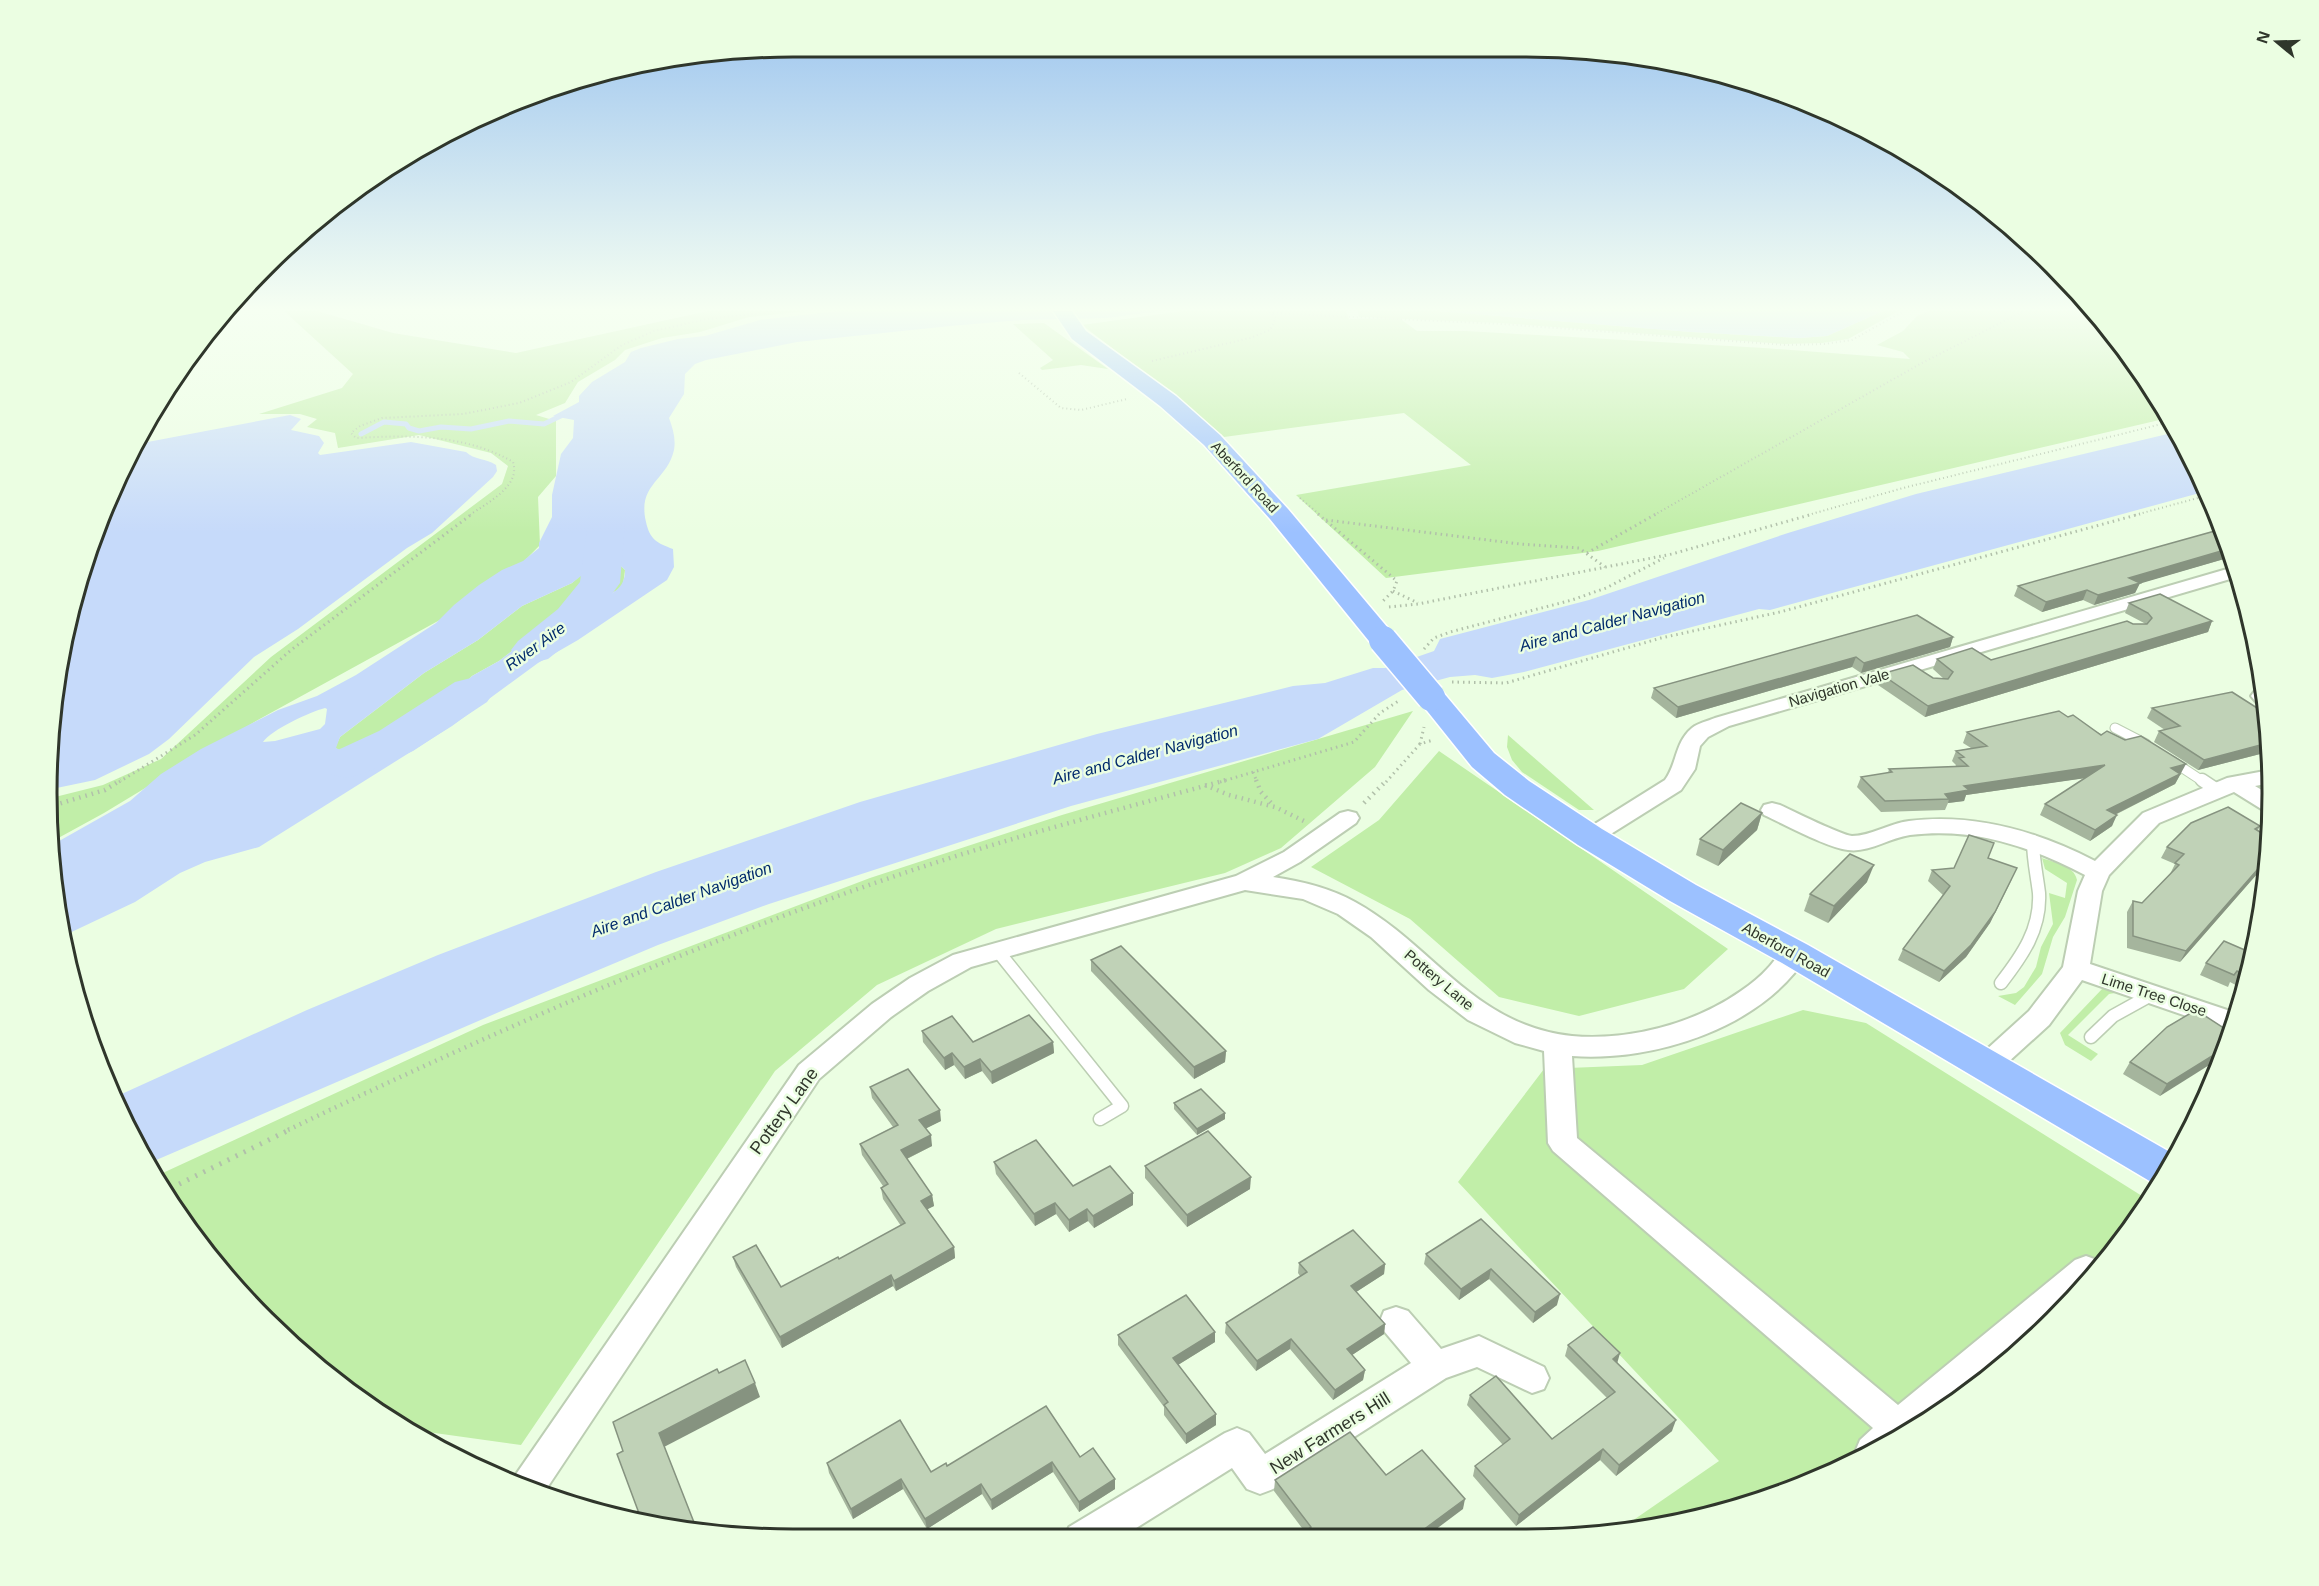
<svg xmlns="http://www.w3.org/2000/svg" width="2319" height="1586" viewBox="0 0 2319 1586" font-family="Helvetica,sans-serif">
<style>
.green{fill:#c1eea8}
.water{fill:#c6dafa;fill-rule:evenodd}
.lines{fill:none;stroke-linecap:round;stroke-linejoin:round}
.stream{stroke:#c6dafa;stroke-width:5}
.river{fill:#c6dafa;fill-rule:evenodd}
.service-far1-casing{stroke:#bcceb3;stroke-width:11}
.service-casing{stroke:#bcceb3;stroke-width:15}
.minor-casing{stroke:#bcceb3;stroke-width:4}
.primary-casing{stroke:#fff;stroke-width:3}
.path-far3{stroke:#b1c0aa;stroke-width:2;stroke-dasharray:1 3;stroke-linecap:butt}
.path-far2{stroke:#b1c0aa;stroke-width:3;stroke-dasharray:1.5 4;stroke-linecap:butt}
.path-far1{stroke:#b1c0aa;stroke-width:4.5;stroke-dasharray:1.5 5;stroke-linecap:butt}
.path{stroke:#b1c0aa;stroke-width:5;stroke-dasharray:2 7;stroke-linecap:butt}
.service-far1{stroke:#fff;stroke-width:9}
.service{stroke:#fff;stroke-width:12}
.minor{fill:#fff;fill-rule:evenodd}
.primary{fill:#9cc1ff;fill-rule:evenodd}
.primary-bridge-casing{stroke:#fff;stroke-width:31;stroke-linecap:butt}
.primary-bridge{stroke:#9cc1ff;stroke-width:28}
.wall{fill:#a5b59d}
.shaded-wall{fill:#869380}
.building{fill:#c0d2b7;stroke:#869380;stroke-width:1.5}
.labels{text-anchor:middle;stroke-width:5;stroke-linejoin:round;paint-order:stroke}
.far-street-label{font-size:14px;fill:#2f362b;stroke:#ebfee2}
.street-label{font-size:15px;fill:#2f362b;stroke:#ebfee2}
.water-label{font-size:16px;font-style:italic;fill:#022b6c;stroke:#ebfee2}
.near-street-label{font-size:18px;fill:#2f362b;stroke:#ebfee2}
.rim{fill:none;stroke:#2f362b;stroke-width:3}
</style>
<rect width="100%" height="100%" fill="#ebfee2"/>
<g class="green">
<path d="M284 311H317L393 333 516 353 708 311H807L749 317 700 332 662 338 625 350 615 360 578 382 565 403 536 415 556 421V476L538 497 540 545 498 588 256 721 104 813 51 842 47 799 103 785 161 759 271 657 502 484 508 466 491 453 419 435 338 448 335 433 307 427 317 419 300 414H259L342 388 353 374Z"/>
<path d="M1183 311H1346L1349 319 1399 318 1417 331H1466L1764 348 1910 359 1903 352 1877 345 1903 331 1917 316 1928 311H2091L2147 379 2168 418 1598 551 1386 578 1296 495 1471 465 1404 413 1224 437 1188 406 1082 325Z"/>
<path d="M1358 311H1437L1691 332 1799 338 1827 336 1883 311H1899L1848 339 1822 343 1785 344 1501 323 1359 317Z"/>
<path d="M1044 323 1108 369 1081 365 1042 370 1040 368 1053 360 1013 324Z"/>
<path d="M609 564 621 566 625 570 623 585 616 591 572 610 564 617 547 624 499 661 472 676 448 701 413 716 416 728C395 741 359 762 335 748L340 737 424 673 478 640 522 606 572 583 580 576Z"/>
<path d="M1413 711 1375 767 1281 848 1225 873 996 929 877 985 775 1071 521 1445 406 1429 378 1413 265 1321 173 1208 154 1177 483 1025 870 878 1062 815Z"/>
<path d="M1508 735 1594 810H1579L1522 772 1512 760 1507 747Z"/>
<path d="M1439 751 1728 949 1684 989 1579 1016 1499 997 1410 919 1311 867 1379 820Z"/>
<path d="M2042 858C2055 863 2074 865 2077 880L2065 917 2053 937 2042 974 2015 1005 1998 996 2016 993 2024 987 2036 967 2041 947 2053 924 2049 893 2065 898 2067 883 2045 869Z"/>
<path d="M2108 987 2121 992 2109 994 2068 1035 2098 1054 2091 1061 2065 1045 2060 1033 2103 988Z"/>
<path d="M1803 1010 1866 1023 2150 1201 2054 1321 1980 1385 1856 1462 1671 1525 1619 1530 1719 1461 1458 1182 1544 1069 1642 1065Z"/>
</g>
<g class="water">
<path d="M838 311H1160L1106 318 1022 320 950 326 797 342 706 360 695 364 685 374 684 394 669 418C673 429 676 439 674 450 667 481 637 484 646 522 650 540 657 543 673 549L674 567 667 580 578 640 538 663 452 726 259 847 205 862 180 873 135 902 61 937 52 845 130 801 161 774 201 749 278 710 317 696 356 675 436 623 454 605 479 585 502 570 523 561 539 548V543L552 517V495L561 454 573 438 574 420 553 416 579 402V396L592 382 625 362 631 352 641 348 678 339 705 336 760 320ZM609 564 621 566 625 570C626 602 582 599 564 613V617L547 624 499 661 472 676 448 701 412 716 415 728C395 741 360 762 336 748L340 737 424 673 478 640 522 606 572 583 581 576ZM325 708 327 709 325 724 320 729 275 741 263 742C271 730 310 712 325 708Z"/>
<path d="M1437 311H1883L1827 336 1799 338 1691 332Z"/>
<path d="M290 415 301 419 291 430 319 436 324 443 318 453 320 455 411 442 466 452C474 460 486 458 496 465L497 471 493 477 432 533 407 548 298 629 254 657 169 739 149 754 95 780 47 790 53 696 103 507 137 444Z"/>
<path d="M2176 432 2207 491 1770 610 1759 609 1524 672 1492 678 1475 675 1450 677 1402 690 1318 739 1071 806 769 904 658 945 527 1000 147 1164 124 1123 115 1097 307 1010 438 955 656 872 860 802 1097 734 1293 686 1325 683 1373 668H1385L1434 651 1440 639 1589 600 1788 533 1916 494Z"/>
</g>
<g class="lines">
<path class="stream" d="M361 434 384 422 406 424 409 428 419 431 441 427 471 429 509 421 544 424 567 413"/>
<g class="river">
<path d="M609 488 622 491 627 499 620 583 588 627 548 659 533 663 518 659 511 650 518 641 558 609 580 582 591 499 596 491Z"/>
<path d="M471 678 487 682 494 692 487 702 413 751 363 774 346 778 329 774 322 764 329 754 379 731 455 682Z"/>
</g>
<g class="service-far1-casing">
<g id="service-far1">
<path d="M2115 728 2146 744"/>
<path d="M2172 761 2204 782"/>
</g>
</g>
<g class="service-casing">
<g id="service">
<path d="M2202 780 2217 790"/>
<path d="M997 950 1122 1106 1100 1119"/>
<path d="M2001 983C2022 956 2041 929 2039 893 2037 876 2033 859 2033 841"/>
<path d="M2091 1037 2113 1016 2151 995"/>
</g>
</g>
<g class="minor-casing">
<g id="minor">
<path d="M2234 567 2237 577 1729 726 1708 737 1700 746 1695 769 1681 790 1598 842 1590 844 1582 842 1578 837 1582 832 1665 780C1677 764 1675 742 1692 728 1698 723 1708 721 1715 718Z"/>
<path d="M2262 690 2264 704H2263L2256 702 2251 696 2254 692Z"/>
<path d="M2270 770 2271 783 2255 786 2272 796 2271 812 2263 810 2234 792 2159 823 2109 875 2102 891 2090 964 2236 1013 2230 1031 2082 980 2049 1025 1995 1074 1985 1077 1975 1074 1971 1067 1975 1060 2029 1011 2063 967 2078 891 2085 875C2029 846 1974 827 1910 835 1889 838 1869 853 1848 850 1828 848 1784 824 1764 815L1761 810 1764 805 1772 803 1780 805C1793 811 1841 835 1852 836 1871 836 1890 823 1909 821 1975 813 2037 831 2095 861L2143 813 2227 778Z"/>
<path d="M1348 811 1356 813 1359 818 1356 823 1300 862 1273 877C1301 881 1330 888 1355 902 1433 945 1474 1026 1572 1036 1629 1041 1694 1024 1741 991 1751 984 1760 977 1768 968 1774 962 1780 951 1787 948 1793 944 1798 946 1804 948L1808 954C1763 1028 1654 1062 1572 1056L1577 1138 1898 1405 2075 1260 2086 1256 2097 1260 2100 1265 2065 1307 1953 1402 1859 1461 1855 1452 1860 1440 1873 1428 1553 1151 1548 1143 1544 1051 1515 1043 1468 1020 1429 990 1371 937 1338 914 1303 899 1245 890 971 967 928 991 891 1017 819 1079 543 1494 510 1483 799 1065 872 1004 910 978 953 955 1236 876 1284 852 1340 813Z"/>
<path d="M1396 1307 1408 1311 1441 1349 1479 1336 1544 1367 1549 1378 1544 1389 1532 1393 1477 1367 1446 1378 1273 1489 1260 1494 1247 1489 1232 1468 1117 1540H1064L1069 1527 1225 1433 1237 1428 1249 1433 1265 1454 1411 1363 1384 1331 1380 1321 1384 1311Z"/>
</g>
</g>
<g class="primary-casing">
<g id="primary">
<path d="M1053 311H1072L1086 331 1176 396 1220 435 1288 509 1393 634 1397 640 1393 646 1383 649 1373 646 1270 519 1204 445 1160 406 1072 339Z"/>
<path d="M1431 688 1442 691 1494 753 1529 781 1602 829 1696 885 1808 945 2175 1155 2158 1186 1782 963 1670 901 1578 845 1505 795 1472 767 1416 697 1420 691Z"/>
</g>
</g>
<g class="path-far3">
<path d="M1269 313 1502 324 1786 345 1824 344 1852 340 1904 311"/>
<path d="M1152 361 1250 338 1270 330 1276 318 1271 314"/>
<path d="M1019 373 1061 408 1081 410 1127 399"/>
<path d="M1300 498 1320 515"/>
<path d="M470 515C486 503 521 487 513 462 465 434 410 435 356 438L351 433 360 426 382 418 463 414 519 403 571 382 622 345 654 331 707 319 780 311"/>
<path d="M1654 515 1920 364 2024 311"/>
<path d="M1808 515 1903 488 2170 422"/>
<path d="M2135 515 2209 495"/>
</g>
<g class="path-far2">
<path d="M1318 514 1397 581 1393 591 1382 602"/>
<path d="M1326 520 1520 544 1579 548 1605 567"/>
<path d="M1587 553 1656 514"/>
<path d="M1393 591 1418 603"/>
<path d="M1389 607 1418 604 1672 554 1813 514"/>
<path d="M1424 649 1434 638 1450 632 1572 600 1606 588 1664 558"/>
<path d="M1452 682 1506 683 1661 638 1780 612 2140 514"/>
<path d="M1420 744 1424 727"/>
<path d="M1253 772 1257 782"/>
<path d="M119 782 195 735 291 650 472 514"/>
<path d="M1220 782 1354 742 1380 713 1400 700"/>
<path d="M1386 782 1420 744 1433 740"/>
</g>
<g class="path-far1">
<path d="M1256 780 1261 792 1274 806"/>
<path d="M1205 785 1229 795 1275 807 1304 821"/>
<path d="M1364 803 1387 780"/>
<path d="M48 807 105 790 121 780"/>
<path d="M288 1130C492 1032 700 941 916 869 1018 835 1122 809 1226 780"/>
</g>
<path class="path" d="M163 1192 291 1129"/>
<use href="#service-far1" class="service-far1"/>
<use href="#service" class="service"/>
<use href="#minor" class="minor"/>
<use href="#primary" class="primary"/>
<g class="primary-bridge-casing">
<path id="primary-bridge" d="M1383 640 1431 697"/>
</g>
<use href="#primary-bridge" class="primary-bridge"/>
</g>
<g class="wall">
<path d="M2222 529 2231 557 2140 583 2135 593 2094 605 2083 600 2042 612 2014 596 2018 586Z"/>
<path d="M2129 603 2212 621 2208 632 1925 717 1878 685 1881 674 1944 679 1933 669 1937 659 1991 660 2133 624H2145L2144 623 2125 613Z"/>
<path d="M1953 637 1950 647 1861 673 1852 667 1676 718 1651 698 1654 688Z"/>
<path d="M2152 708 2265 713 2269 756 2264 753 2198 770 2154 742 2159 731 2165 730 2147 718Z"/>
<path d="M2068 717 2181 775H2180L2175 784 2115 815 2112 826 2090 841 2040 815 2045 804 2085 778 1966 795 1964 801 1948 803 1945 810 1881 812 1857 787 1861 777 1888 773 1889 769 1955 767 1956 765 1952 761 1956 751 1971 748 1963 743 1967 732Z"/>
<path d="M1762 813 1757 830 1718 866 1696 855 1700 839Z"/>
<path d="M2260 826 2258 830 2268 837 2264 878 2257 874 2180 962 2127 948V912L2133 901 2142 903 2170 874 2175 864 2161 858 2167 847Z"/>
<path d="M1988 858 2012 879 1990 923 1966 957 1939 982 1898 960 1903 949 1943 895 1928 881 1932 870 1954 868Z"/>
<path d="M1867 882 1828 923 1804 911 1810 894Z"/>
<path d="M2254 954 2243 989 2230 982 2228 987 2200 975 2206 963Z"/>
<path d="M1091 960 1226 1051 1225 1062 1194 1079 1091 971Z"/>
<path d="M922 1031 973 1042H1053L1054 1053 992 1084 982 1071 965 1079 954 1065 945 1070 923 1042Z"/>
<path d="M2230 1032 2160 1096 2123 1074 2130 1062Z"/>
<path d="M870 1087 941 1121 926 1128 932 1146 907 1159 932 1195 934 1206 927 1209 954 1247 955 1258 896 1291 893 1286 782 1348 736 1267 733 1257 781 1287 839 1259 901 1226 883 1199 881 1188 883 1186 862 1155 860 1144 893 1127 872 1098Z"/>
<path d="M1174 1103 1225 1119 1197 1135 1174 1109Z"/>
<path d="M994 1162 1073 1186 1133 1205 1094 1228 1088 1221 1069 1232 1056 1214 1035 1226 996 1174Z"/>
<path d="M1145 1166 1250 1189 1187 1227 1145 1178Z"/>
<path d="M1481 1219 1557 1305 1533 1323 1489 1279 1459 1300 1424 1264 1426 1254Z"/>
<path d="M1299 1263 1385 1264 1384 1274 1356 1292 1385 1324 1384 1334 1352 1355 1365 1370 1363 1380 1333 1400 1290 1349 1256 1371 1225 1333 1226 1323 1300 1276 1298 1273Z"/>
<path d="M1118 1335 1215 1342 1178 1365 1216 1425 1186 1444 1164 1415V1407L1118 1345Z"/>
<path d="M1568 1345 1617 1363 1672 1431 1616 1476 1600 1460 1516 1526 1473 1476 1475 1466 1503 1445 1467 1405 1470 1395 1552 1439 1607 1398 1565 1356Z"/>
<path d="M1080 1457 1115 1489 1079 1512 1053 1472 992 1510 982 1494 927 1529 903 1489 853 1519 829 1473 827 1463 931 1472 947 1466Z"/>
<path d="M1386 1475 1463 1509 1305 1532 1274 1491 1275 1480Z"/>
</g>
<g class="shaded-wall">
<path d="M2228 549 2231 557 2125 588 2129 578Z"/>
<path d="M2140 583 2135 593 2094 605 2098 595Z"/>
<path d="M2087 590 2083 600 2042 612 2046 602Z"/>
<path d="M2212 621 2208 632 1925 717 1928 706Z"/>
<path d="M1953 637 1950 647 1861 673 1864 663Z"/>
<path d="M1856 657 1852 667 1676 718 1678 707Z"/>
<path d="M2268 743V746L2264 753 2198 770 2204 760Z"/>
<path d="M2186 764 2175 784 2102 821 2107 810 2171 768Z"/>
<path d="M2105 765 2100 776 1966 795 1964 801 1948 803 1949 799 1945 794 1964 786Z"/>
<path d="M1762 813 1757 830 1718 866 1723 850Z"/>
<path d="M2117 815 2112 826 2090 841 2095 830Z"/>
<path d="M2264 862 2257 874 2180 962 2186 951Z"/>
<path d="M1874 865 1867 882 1828 923 1834 906Z"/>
<path d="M2017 868 1990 923 1966 957 1939 982 1944 971Z"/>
<path d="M1053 1042 1054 1053 992 1084 991 1072Z"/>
<path d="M2225 1048 2222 1057 2160 1096 2167 1084Z"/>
<path d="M1226 1051 1225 1062 1194 1079V1067Z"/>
<path d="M952 1053 954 1065 945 1070 944 1058Z"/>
<path d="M980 1059 982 1071 965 1079 964 1067Z"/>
<path d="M940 1110 941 1121 921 1131 919 1120Z"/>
<path d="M1225 1113V1119L1197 1135V1129Z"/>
<path d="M931 1135 932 1146 902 1161 901 1150Z"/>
<path d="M1251 1177 1250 1189 1187 1227V1215Z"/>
<path d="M1133 1193V1205L1094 1228 1093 1216Z"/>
<path d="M932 1195 934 1206 922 1212 921 1201Z"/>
<path d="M1055 1203 1056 1214 1035 1226 1034 1214Z"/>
<path d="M1087 1209 1088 1221 1069 1232V1220Z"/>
<path d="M954 1247 955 1258 896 1291 894 1281Z"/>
<path d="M1385 1264 1384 1274 1350 1296 1351 1286Z"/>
<path d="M1491 1269 1489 1279 1459 1300 1461 1289Z"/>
<path d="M891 1275 893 1286 782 1348 780 1337Z"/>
<path d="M1560 1294 1557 1305 1533 1323 1535 1312Z"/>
<path d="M1385 1324 1384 1334 1346 1359 1347 1349Z"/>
<path d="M1215 1332V1342L1173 1368V1358Z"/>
<path d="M1291 1339 1290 1349 1256 1371 1257 1361Z"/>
<path d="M1620 1353 1617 1364 1613 1359Z"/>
<path d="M1365 1370 1363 1380 1333 1400 1335 1390Z"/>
<path d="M755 1383 760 1397 664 1447 659 1433Z"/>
<path d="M1216 1414V1425L1186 1444V1434Z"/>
<path d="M1676 1420 1672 1431 1616 1476 1619 1465Z"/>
<path d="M1603 1449 1600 1460 1516 1526 1519 1515Z"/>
<path d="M1052 1462 1053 1472 992 1510 991 1500Z"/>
<path d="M901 1479 903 1489 853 1519 851 1509Z"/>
<path d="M1115 1479V1489L1079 1512V1502Z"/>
<path d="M981 1484 982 1494 927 1529 925 1519Z"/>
<path d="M1465 1499 1463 1509 1423 1539H1411Z"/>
</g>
<g class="building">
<path d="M2222 529 2228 549 2129 578 2140 583 2098 595 2087 590 2046 602 2018 586Z"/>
<path d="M2160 594 2212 621 1928 706 1881 674 1913 665 1933 678 1948 679 1953 672 1937 659 1972 648 1991 660 2127 621 2133 624H2147L2152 618 2148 613 2129 603Z"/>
<path d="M1917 615 1953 637 1864 663 1856 657 1678 707 1654 688Z"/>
<path d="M2232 692 2265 713 2268 743 2204 760 2159 731 2180 726 2152 708Z"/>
<path d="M2059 711 2068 717 2073 715 2101 735 2107 731 2125 740 2141 736 2186 764 2171 768 2180 774 2107 810 2117 815 2095 830 2045 804 2105 765 1964 786 1969 790 1945 794 1949 799 1885 801 1861 777 1892 772 1889 769 1968 766 1959 758 1964 757 1956 751 1987 746 1967 732Z"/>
<path d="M1741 803 1762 813 1723 850 1700 839Z"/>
<path d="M2228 807 2260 826 2255 829 2268 837 2266 864 2264 862 2186 951 2133 936V901L2142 903 2179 865 2175 863 2184 854 2167 847 2191 823Z"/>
<path d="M1969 835 1994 843 1988 858 2017 868 1995 912 1971 945 1944 971 1903 949 1950 886 1932 870 1954 868Z"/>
<path d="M1850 854 1874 865 1834 906 1810 894Z"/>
<path d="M2224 941 2254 954 2247 976 2237 971 2234 975 2206 963Z"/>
<path d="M1121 946 1226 1051 1194 1067 1091 960Z"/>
<path d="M2196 1010 2230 1032 2225 1048 2167 1084 2130 1062 2167 1027Z"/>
<path d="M1029 1015 1053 1042 991 1072 980 1059 964 1067 952 1053 944 1058 922 1031 952 1016 973 1042Z"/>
<path d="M908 1069 940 1110 919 1120 931 1135 901 1150 932 1195 921 1201 954 1247 894 1281 891 1275 780 1337 733 1257 756 1245 781 1287 838 1257 839 1259 905 1223 881 1188 888 1184 860 1144 898 1125 870 1087Z"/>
<path d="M1201 1089 1225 1113 1197 1129 1174 1103Z"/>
<path d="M1208 1131 1251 1177 1187 1215 1145 1166Z"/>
<path d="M1036 1140 1073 1186 1110 1166 1133 1193 1093 1216 1087 1209 1069 1220 1055 1203 1034 1214 994 1162Z"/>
<path d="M1481 1219 1560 1294 1535 1312 1491 1269 1461 1289 1426 1254Z"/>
<path d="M1353 1230 1385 1264 1351 1286 1385 1324 1347 1349 1365 1370 1335 1390 1291 1339 1257 1361 1226 1323 1307 1272 1299 1263Z"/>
<path d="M1186 1295 1215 1332 1173 1358 1216 1414 1186 1434 1164 1405 1168 1402 1118 1335Z"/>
<path d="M1593 1327 1620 1353 1613 1359 1676 1420 1619 1465 1603 1449 1519 1515 1475 1466 1510 1439 1470 1395 1496 1376 1552 1439 1615 1392 1568 1345Z"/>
<path d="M745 1360 755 1383 659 1433 697 1530 643 1524 617 1454 623 1451 613 1422 717 1369 719 1373Z"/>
<path d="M1046 1406 1080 1457 1093 1448 1115 1479 1079 1502 1052 1462 991 1500 981 1484 925 1519 901 1479 851 1509 827 1463 900 1420 931 1472 946 1463 947 1466Z"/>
<path d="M1350 1432 1386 1475 1422 1450 1465 1499 1411 1539H1294L1311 1527 1275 1480Z"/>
<path d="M712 1526 714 1532 704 1531Z"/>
</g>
<linearGradient id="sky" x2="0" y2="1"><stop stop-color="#9ac3ef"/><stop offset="0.58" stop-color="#f6fff2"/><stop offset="1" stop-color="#f6fff2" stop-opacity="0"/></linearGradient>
<rect width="2319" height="533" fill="url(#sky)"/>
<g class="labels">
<g class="far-street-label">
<text transform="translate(1245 477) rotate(47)" y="5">Aberford Road</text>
</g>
<g class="street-label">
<text transform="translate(1839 688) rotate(-16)" y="5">Navigation Vale</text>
<text transform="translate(1786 950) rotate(29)" y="5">Aberford Road</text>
<text transform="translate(1439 980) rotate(40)" y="5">Pottery Lane</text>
<text transform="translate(2154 995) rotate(18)" y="5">Lime Tree Close</text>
</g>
<g class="water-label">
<text transform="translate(1612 621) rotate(-15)" y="6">Aire and Calder Navigation</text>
<text transform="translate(535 646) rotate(-36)" y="6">River Aire</text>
<text transform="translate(1145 754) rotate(-15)" y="6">Aire and Calder Navigation</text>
<text transform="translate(681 899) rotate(-20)" y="6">Aire and Calder Navigation</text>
</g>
<g class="near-street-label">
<text transform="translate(784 1111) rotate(-54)" y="6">Pottery Lane</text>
<text transform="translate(1330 1433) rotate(-32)" y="6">New Farmers Hill</text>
</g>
</g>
<path d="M0 0H2319V1586H0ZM793 57H1526A736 736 0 0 1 2262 793V793A736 736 0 0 1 1526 1529H793A736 736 0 0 1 57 793V793A736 736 0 0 1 793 57Z" fill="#ebfee2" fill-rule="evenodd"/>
<path class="rim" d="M793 57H1526A736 736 0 0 1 2262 793V793A736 736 0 0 1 1526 1529H793A736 736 0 0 1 57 793V793A736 736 0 0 1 793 57Z"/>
<g transform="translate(2277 42) rotate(289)" stroke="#ebfee2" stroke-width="4.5" paint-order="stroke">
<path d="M0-4.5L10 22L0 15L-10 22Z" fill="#2f362b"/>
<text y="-9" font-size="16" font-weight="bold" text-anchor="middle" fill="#2f362b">N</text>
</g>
</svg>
